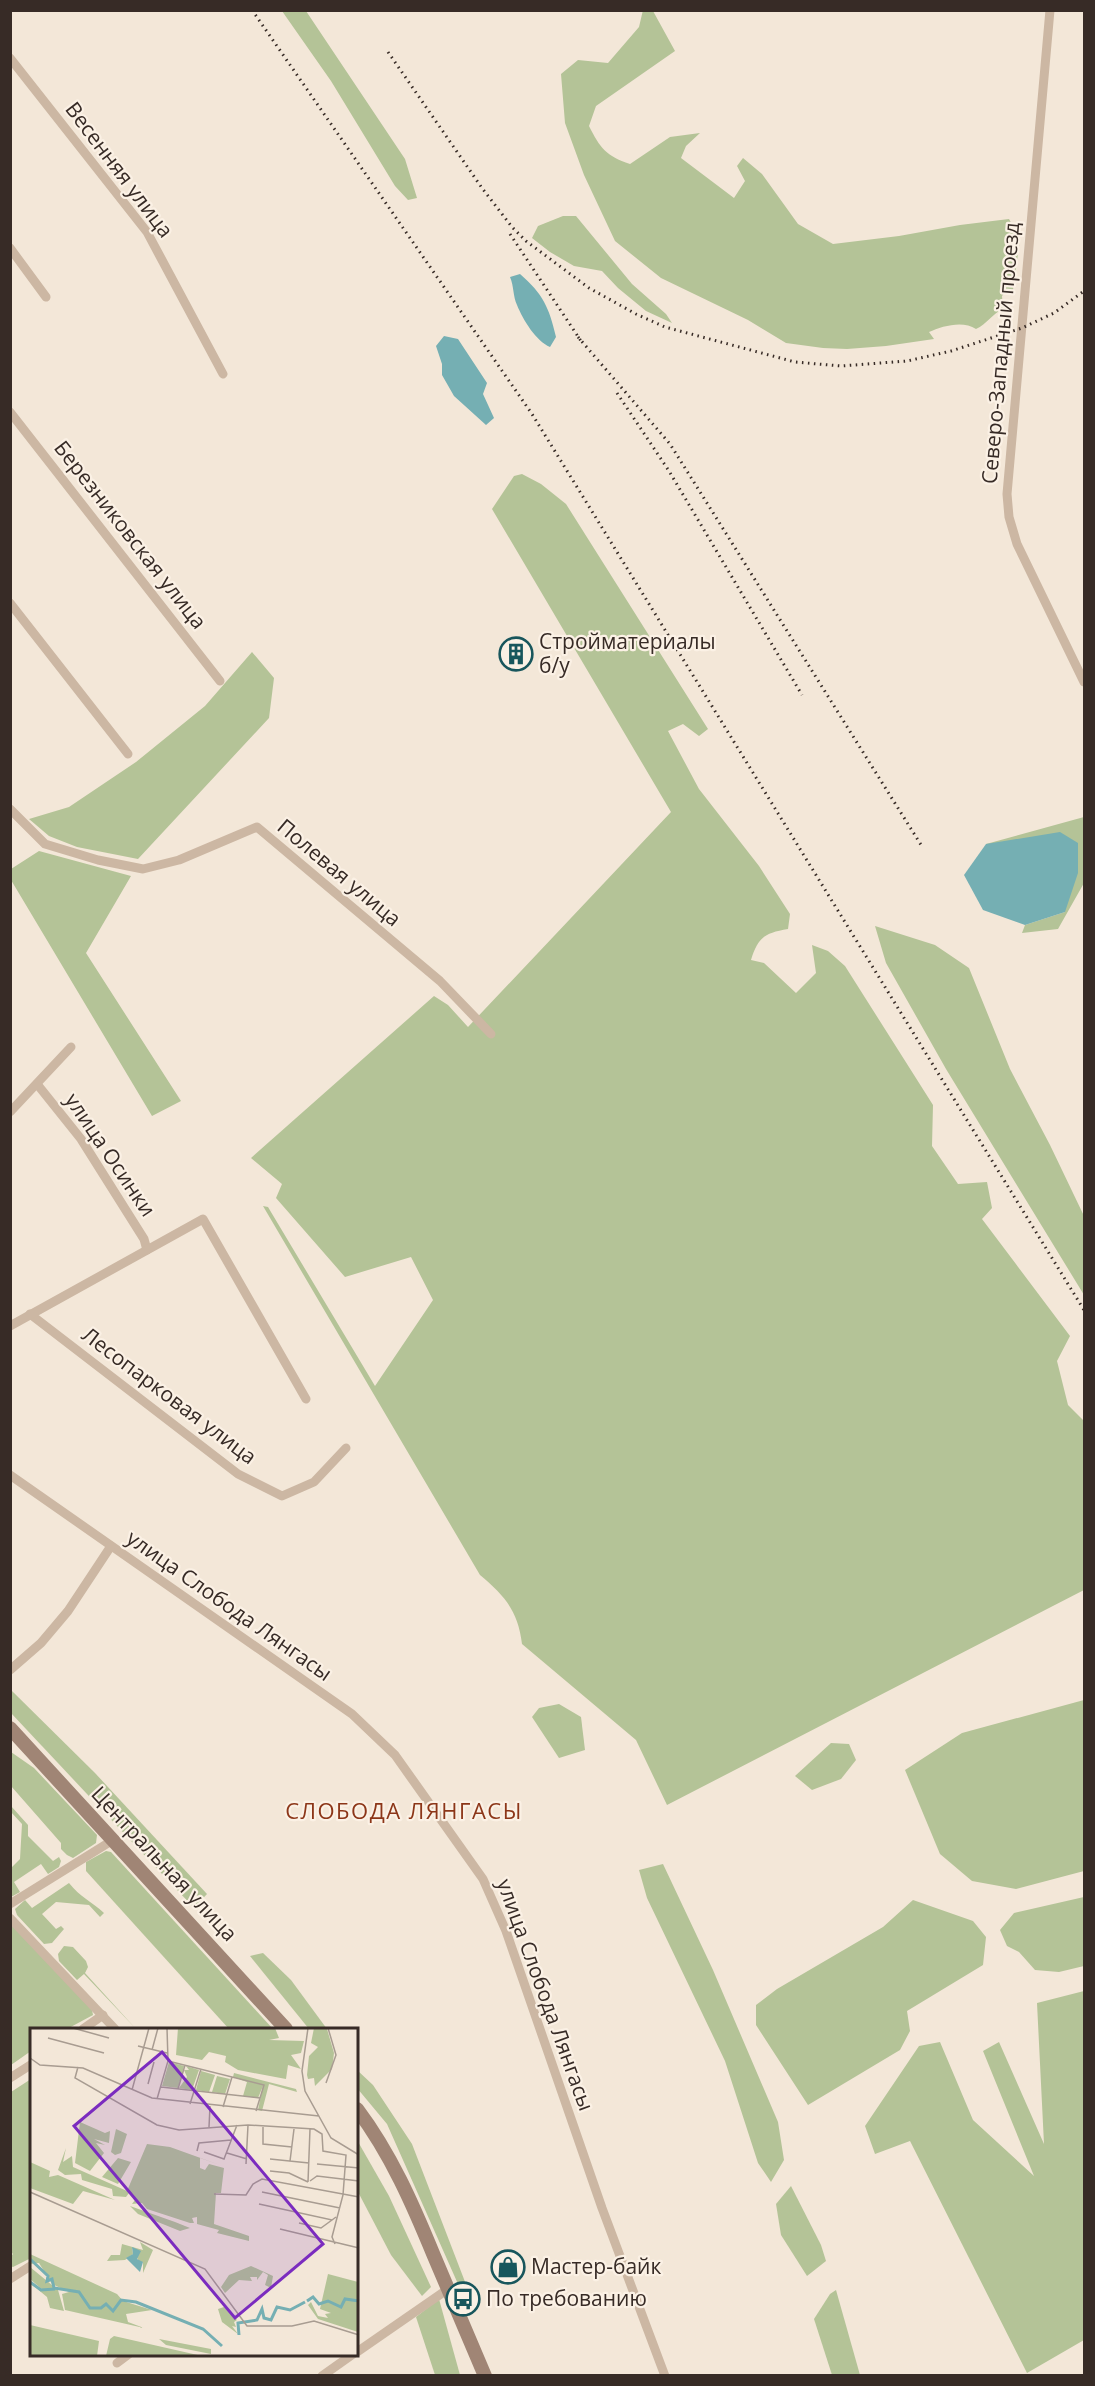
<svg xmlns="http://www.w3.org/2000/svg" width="1095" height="2386" viewBox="0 0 1095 2386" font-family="'Open Sans',sans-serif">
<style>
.green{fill:#b4c397}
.water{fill:#75afb3}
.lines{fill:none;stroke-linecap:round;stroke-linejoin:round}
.street{stroke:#ccb7a3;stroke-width:9}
.secondary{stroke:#a08575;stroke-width:14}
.rail{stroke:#372b26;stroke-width:3;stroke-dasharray:1.5 4.5;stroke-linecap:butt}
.labels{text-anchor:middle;stroke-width:4.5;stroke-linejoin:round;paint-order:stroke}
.street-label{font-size:21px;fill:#372b26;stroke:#fbf1e5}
.poi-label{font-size:21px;fill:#372b26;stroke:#fbf1e5;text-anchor:start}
.neighbourhood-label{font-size:22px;letter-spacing:1.5px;fill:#8c3618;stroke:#fbf1e5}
.inset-river{fill:none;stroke:#75afb3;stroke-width:3}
.inset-road{fill:none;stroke:#a89c91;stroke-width:1.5}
.view{fill:#7b2cbf;fill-opacity:0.15;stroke:#7b2cbf;stroke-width:3}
.inset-edge{fill:none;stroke:#372b26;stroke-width:3}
</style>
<rect width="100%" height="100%" fill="#f3e7d8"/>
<g class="green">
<path d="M643 10 653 11 675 51 596 106 589 126C600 148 606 156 630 164L670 137 700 133 686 146 681 158 734 198 745 181 737 166 743 158 762 174 798 224 833 244 899 236 960 225 1009 219 1020 239 1013 290 1006 291 1002 296 1003 309C992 314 987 324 976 329 963 320 942 326 929 332L934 339 886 346 847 349 823 348 786 343 748 320 661 278 615 241 584 175 565 123 561 74 578 60 608 63 639 27Z"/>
<path d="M282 11H306L405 159 417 198 408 200 395 186 331 81Z"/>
<path d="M563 216H576L632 284 666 314 672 323 646 311 618 288 602 271 574 266 550 252 532 238 538 226Z"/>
<path d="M522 474 541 484 566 504 708 729 699 736 683 724 668 731 699 789 759 866 790 914 788 929C765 933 758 937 751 960L764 963 796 993 816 973 812 945 828 951 845 966 933 1105 932 1146 958 1184 987 1182 992 1208 982 1219 1070 1336 1057 1361 1068 1405 1084 1421V1590L667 1805 636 1740 522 1644C518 1611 505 1596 480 1575L263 1206 268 1207 375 1386 433 1300 411 1257 345 1277 276 1198 282 1184 251 1158 434 996 448 1005 468 1027 671 812 492 509 514 476Z"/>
<path d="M252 652 274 678 269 718 138 859 77 847 49 836 29 819 69 807 136 762 205 706Z"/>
<path d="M1084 817V883L1058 929 1022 933 1025 925 1065 912 986 844Z"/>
<path d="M39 851 131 876 86 953 181 1101 152 1116 11 880V869Z"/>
<path d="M875 926 935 945 969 968 1010 1069 1050 1145 1084 1216V1295L946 1069 886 963Z"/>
<path d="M11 1690 95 1773 207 1894 194 1908 11 1713Z"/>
<path d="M1084 1700V1871L1016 1889 972 1881 940 1854 905 1770 962 1733Z"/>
<path d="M559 1704 581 1717 585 1750 559 1758 532 1717 539 1708Z"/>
<path d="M831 1743 849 1744 856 1760 841 1779 812 1790 795 1776Z"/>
<path d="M11 1752 34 1768 97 1835 96 1843 73 1858 67 1855 61 1849V1843L11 1786Z"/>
<path d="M11 1806 28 1825V1836L53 1861 59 1857 61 1861 59 1867 48 1874 41 1864 14 1882 20 1892 11 1897V1868L20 1859 22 1824 11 1812Z"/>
<path d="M106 1851 111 1852 273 2029H229L86 1871V1862Z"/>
<path d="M663 1864 713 1970 778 2122 784 2160 771 2182 758 2163 725 2061 647 1898 639 1870Z"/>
<path d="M69 1883C80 1897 91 1901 104 1913L100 1917 89 1905 56 1902 42 1914 56 1929 61 1926 64 1929 52 1943 44 1944 17 1915 15 1909 25 1900 32 1908Z"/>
<path d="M1084 1897V1966L1059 1972 1035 1970 1019 1952 1007 1946 1000 1930 1014 1913Z"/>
<path d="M913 1900 973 1921 986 1937 983 1965 907 2011 910 2031 900 2050 808 2105 756 2025V2005L777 1989 883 1927Z"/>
<path d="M11 1921 92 2010 93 2015 67 2029H32L31 2051 11 2065Z"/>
<path d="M64 1946 73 1947 86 1961 88 1967 85 1973 136 2029 84 1974 77 1980 59 1961 58 1954Z"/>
<path d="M263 1953 291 1980 327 2029H309L250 1956Z"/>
<path d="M1084 1991V2340L1027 2373 910 2141 875 2154 865 2126 919 2046 940 2042 973 2120 1034 2176 983 2051 999 2042 1044 2144 1037 2003Z"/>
<path d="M357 2070 373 2085 412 2144 467 2287 458 2284 387 2124 357 2088Z"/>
<path d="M31 2079V2258L13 2267 10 2266 11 2256 13 2254 10 2251 11 2092Z"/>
<path d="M357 2140 389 2196 431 2287 422 2296 391 2255 357 2190Z"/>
<path d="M791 2186 821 2245 826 2261 807 2276 781 2235 776 2204Z"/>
<path d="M836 2290 860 2375H832L814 2319 830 2294Z"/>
<path d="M439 2299 460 2375H435L416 2317Z"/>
</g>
<g class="water">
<path d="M520 274C543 294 549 307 556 337L550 347C536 341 523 320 517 305 513 297 514 286 510 277Z"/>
<path d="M444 336 458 339 487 383 483 394 494 418 486 425 454 396 442 375V364L436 346Z"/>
<path d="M1060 832 1078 843V873L1065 912 1025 925 983 910 964 875 986 844Z"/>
</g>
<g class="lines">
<g class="street">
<path d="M1050 10 1007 494 1009 517 1017 544 1084 682"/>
<path d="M10 58 147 232 223 374"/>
<path d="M10 248 46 297"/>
<path d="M10 412 220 681"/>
<path d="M10 603 128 754"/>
<path d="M10 809 45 844 98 860 143 869 179 860 257 827 440 981 491 1034"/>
<path d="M37 1084 81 1139 144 1239 147 1250"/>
<path d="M10 1112 71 1047"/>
<path d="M30 1314 238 1474 282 1496 314 1482 346 1448"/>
<path d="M10 1326 203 1219 306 1399"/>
<path d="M10 1475 352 1714 395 1755 483 1879 506 1931 602 2208 665 2376"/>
<path d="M10 1670 41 1643 68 1611 111 1546"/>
<path d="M10 1904 113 1840"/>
<path d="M10 1918 115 2029"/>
<path d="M83 2029 103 2015"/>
<path d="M10 2078 32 2064"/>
<path d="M10 2279 32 2265"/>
<path d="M357 2352 448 2289"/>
<path d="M117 2363 129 2354"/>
<path d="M322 2376 353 2354"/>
</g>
<g class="secondary">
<path d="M10 1728 286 2029"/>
<path d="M357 2109C391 2154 413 2205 434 2256 451 2296 468 2336 485 2376"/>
</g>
<g class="rail">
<path d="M252 10 532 414 1084 1310"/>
<path d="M388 52 482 188 512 227 526 241 589 288 636 314 665 327 795 362 841 366 907 361 951 351 1022 328 1054 313 1084 291"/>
<path d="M510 234 583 344"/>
<path d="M578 337 670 444 923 848"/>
<path d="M617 393 669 471 802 695"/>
</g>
</g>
<defs>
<g id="building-ring" transform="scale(1.725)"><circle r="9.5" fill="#fbf1e5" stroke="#18565c" stroke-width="1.5"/><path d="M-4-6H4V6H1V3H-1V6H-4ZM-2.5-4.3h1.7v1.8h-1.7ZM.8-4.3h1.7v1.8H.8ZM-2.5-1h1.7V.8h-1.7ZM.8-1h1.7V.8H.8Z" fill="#18565c"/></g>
<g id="shop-ring" transform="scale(1.725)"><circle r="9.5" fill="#fbf1e5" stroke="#18565c" stroke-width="1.5"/><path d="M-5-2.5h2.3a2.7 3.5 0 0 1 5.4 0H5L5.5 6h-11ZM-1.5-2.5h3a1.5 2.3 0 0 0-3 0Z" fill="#18565c"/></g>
<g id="bus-ring" transform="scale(1.725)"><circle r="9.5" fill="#fbf1e5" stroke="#18565c" stroke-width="1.5"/><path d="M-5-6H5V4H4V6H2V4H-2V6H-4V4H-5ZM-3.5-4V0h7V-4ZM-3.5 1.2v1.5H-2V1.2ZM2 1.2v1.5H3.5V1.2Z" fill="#18565c"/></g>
</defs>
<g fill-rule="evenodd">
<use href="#building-ring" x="516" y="654"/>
<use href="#shop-ring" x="508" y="2267"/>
<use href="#bus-ring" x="463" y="2299"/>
</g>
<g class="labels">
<g class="street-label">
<text transform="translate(119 170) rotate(53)" y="7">Весенняя улица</text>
<text transform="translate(1001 353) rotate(-85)" y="7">Северо-Западный проезд</text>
<text transform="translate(130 535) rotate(52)" y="7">Березниковская улица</text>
<text transform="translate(339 873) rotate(40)" y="7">Полевая улица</text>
<text transform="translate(110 1155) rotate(56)" y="7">улица Осинки</text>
<text transform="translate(169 1396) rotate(37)" y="7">Лесопарковая улица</text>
<text transform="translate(229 1606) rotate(35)" y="7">улица Слобода Лянгасы</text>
<text transform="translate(164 1864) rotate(47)" y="7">Центральная улица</text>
<text transform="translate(545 1995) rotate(70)" y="7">улица Слобода Лянгасы</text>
</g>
<g class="poi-label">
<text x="539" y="649">Стройматериалы<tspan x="539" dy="24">б/у</tspan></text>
<text x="531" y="2274">Мастер-байк</text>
<text x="486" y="2306">По требованию</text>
</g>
<g class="neighbourhood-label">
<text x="404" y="1819">СЛОБОДА ЛЯНГАСЫ</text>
</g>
</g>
<g transform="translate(30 2028)">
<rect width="328" height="328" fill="#f3e7d8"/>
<path d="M148 0H245L249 10 239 12 274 13 271 25 261 27 271 41 258 37 256 51 208 42 195 34 196 28 179 24 172 32 146 27ZM284 0 297 1 304 25 302 41 285 58 284 50 278 51 277 47 279 28 288 19 281 15ZM139 34 154 38 148 60 132 58ZM156 38 169 42 162 62 149 60 157 49 154 42H159ZM171 43 185 47 179 64 166 62ZM204 45 266 61 267 64 239 56 232 83 228 82 233 58 228 70 213 68 217 54 203 49ZM187 48 200 51 195 66 182 64ZM50 94 75 105 80 103 79 115 64 111 75 117 66 115 74 125 60 143 45 135ZM86 101 97 106 91 125 85 127 81 124ZM117 116 140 119 190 137 170 130V140L175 142 179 136 194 140 191 165H186L184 196 219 208V213L187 205 189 202 167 196V189L162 190 164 195H160L117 181 112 175 102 176 105 172 99 165 96 169 83 168 82 161 52 152 51 146 35 147 28 142 36 120 33 134 42 128 43 139 97 163ZM88 130 101 134 88 156 72 149ZM0 134 20 143 19 149 28 147 85 172 53 163 43 176 0 160ZM100 178 145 194 160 200 150 203 108 186ZM110 214 123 222 113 245V234H109L102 219 103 226 95 232 77 233 81 227H90L92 216 113 222ZM0 226 87 266 93 273 122 282 96 286 98 294 114 300 35 282 32 266 39 264 22 256 9 235 0 236ZM221 238 243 248 241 260 235 257 238 247 233 244 227 252V249H220L222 253 209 252 195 265 191 259 199 247ZM0 239 28 262 34 283 20 280 17 269 0 255 14 263 0 251ZM298 246 328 254V304L288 291 278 277 281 274 288 288 298 290 295 286 301 285 290 281ZM194 279 207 292 204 294 206 299 202 298 208 306 192 294 188 281ZM0 297 69 313 67 328H0ZM84 308 172 328H173H76L80 311ZM129 311 181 321V326L136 317Z" fill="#b4c397"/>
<path d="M102 219 111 223 107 231 113 234 110 244 96 230 103 226Z" fill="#75afb3"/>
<path class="inset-river" d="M0 231 18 248 17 253 22 251 24 260 49 264 60 280H71L76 276 83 283 91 272 106 274 173 301 192 318M0 254 11 262 25 261M277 273 283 269 289 276 298 273 311 279 315 271 329 273M209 307 208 295 227 292 232 281 234 290 241 292 247 279 260 282 275 274"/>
<path class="inset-road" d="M43 0 79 10M278 0 272 43 275 63 301 110 329 127M18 10 74 25M108 18 137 25M122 22 128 0M0 30 10 37 53 40 122 70 289 88M138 33 234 57 226 83M48 39 45 50 127 97 149 102 218 97 284 101 292 106 293 123 316 127 313 167 302 209 305 216M296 55 306 27 298 0M118 56 124 34M131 59 230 70M148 61 155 37M102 62 119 0M127 71 138 33 137 0M160 76 171 41M193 79 202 49M179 99 180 78M233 99V116L262 119M167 123 169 115 201 112M174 124 194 131 207 97M197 125 217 131M240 131 279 135M260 133 264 101M216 136 218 97M287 136 329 140M240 143 259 145 278 154M280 153 287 148 329 153M278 154 280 101M0 164 175 241 217 298H262L284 293 329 307M232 164 310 180M184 166 216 167 223 156 232 151 329 169M229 176 302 192 306 189M269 195 291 200 302 192M250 201 329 220"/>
<path class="view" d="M132 24 293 216 205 290 44 98Z"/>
<rect width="328" height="328" class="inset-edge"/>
</g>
<rect width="1095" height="2386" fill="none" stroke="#372b26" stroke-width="24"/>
</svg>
